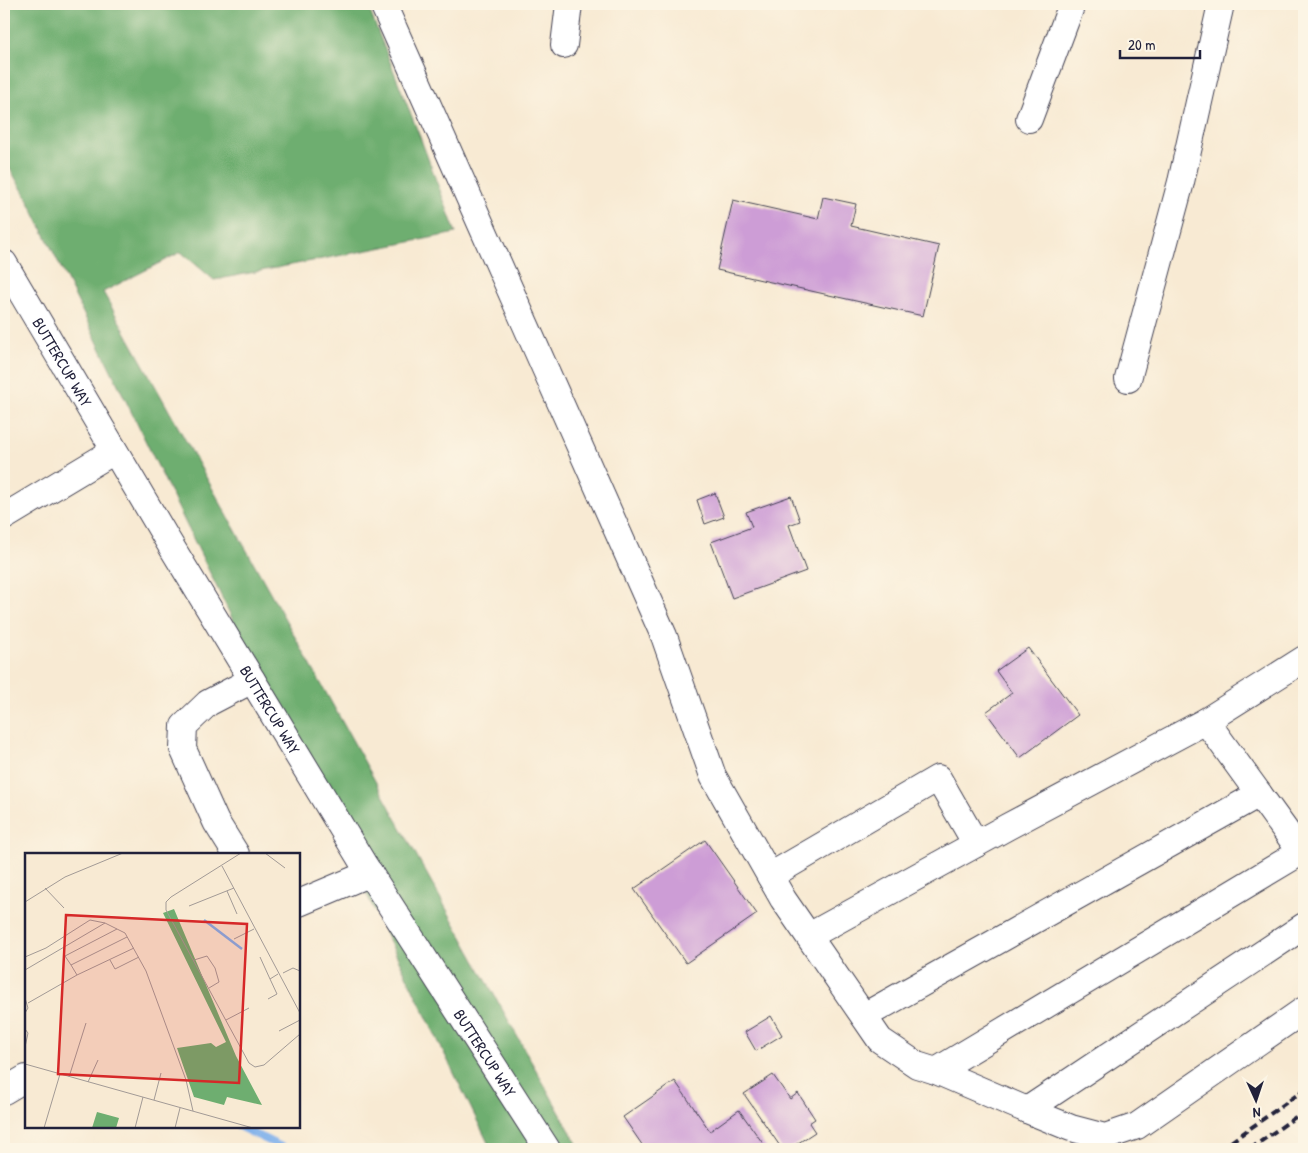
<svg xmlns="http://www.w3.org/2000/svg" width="1308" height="1153" viewBox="0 0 1308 1153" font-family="'Patrick Hand',sans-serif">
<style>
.forest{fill:#6eae70;stroke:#486856}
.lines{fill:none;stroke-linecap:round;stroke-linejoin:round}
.stream{stroke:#80b1eb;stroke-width:8}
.building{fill:#cd9dd6}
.minor-casing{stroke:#424052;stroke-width:28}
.minor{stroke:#fff;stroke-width:26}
.rail{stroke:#22223b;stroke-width:4;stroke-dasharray:8 4;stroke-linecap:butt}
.labels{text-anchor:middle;stroke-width:4;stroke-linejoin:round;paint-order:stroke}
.street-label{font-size:16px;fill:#22223b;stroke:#fcf5e5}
.inset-river{fill:none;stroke:#80b1eb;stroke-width:2.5}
.inset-road{fill:none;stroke:#a29a96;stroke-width:1}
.view{fill:#d62828;fill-opacity:0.15;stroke:#d62828;stroke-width:2.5}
.inset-edge{fill:none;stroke:#22223b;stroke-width:2.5}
</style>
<rect width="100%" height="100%" fill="#fcf5e5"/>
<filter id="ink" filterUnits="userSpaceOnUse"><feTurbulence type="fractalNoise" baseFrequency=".02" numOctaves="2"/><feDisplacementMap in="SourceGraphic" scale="10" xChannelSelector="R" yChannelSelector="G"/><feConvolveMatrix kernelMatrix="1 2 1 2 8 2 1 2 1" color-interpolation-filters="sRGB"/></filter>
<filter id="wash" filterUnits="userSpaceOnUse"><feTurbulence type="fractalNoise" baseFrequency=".0096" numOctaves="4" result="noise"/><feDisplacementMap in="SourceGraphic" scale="20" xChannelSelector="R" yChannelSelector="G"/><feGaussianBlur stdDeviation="1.12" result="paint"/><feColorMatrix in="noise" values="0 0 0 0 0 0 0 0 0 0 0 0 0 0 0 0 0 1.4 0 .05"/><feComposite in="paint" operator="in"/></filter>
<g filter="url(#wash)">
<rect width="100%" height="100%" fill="#f8ead3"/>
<path class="forest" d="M4 4H367L420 137 456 233 214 280 181 252 103 292 580 1149H491L27 198 4 159Z"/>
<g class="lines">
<path class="stream" d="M240 1127 286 1149"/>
</g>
<g id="blocks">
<g class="building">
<path d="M823 197 856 204 851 226 939 246 923 316 717 270 733 200 818 219Z"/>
<path d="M715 493 724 517 705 524 697 500Z"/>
<path d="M791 496 800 521 789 525 806 571 732 598 711 542 752 527 746 512Z"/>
<path d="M1028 648 1078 715 1020 758 986 712 1012 693 996 671Z"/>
<path d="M705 840 757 914 686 963 634 889Z"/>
<path d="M771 1016 782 1035 756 1051 745 1032Z"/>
<path d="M773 1075 790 1099 798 1093 815 1119 809 1123 815 1132 789 1149H782L744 1094Z"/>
<path d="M675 1081 710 1131 739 1110 767 1149H645L623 1117Z"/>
</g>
</g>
</g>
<g filter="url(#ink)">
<use href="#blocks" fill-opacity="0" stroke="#424052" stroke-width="1"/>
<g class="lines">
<g class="minor-casing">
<g id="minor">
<path d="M383 4 664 636 713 776 783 899 880 1040 917 1065 936 1071 1027 1110"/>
<path d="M564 45 569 4"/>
<path d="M1029 119 1072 4"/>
<path id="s1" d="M4 263 168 541 363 863 547 1149"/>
<path d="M1128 379 1181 182 1221 4"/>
<path d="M4 517 114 451"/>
<path d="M1206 721 1304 659"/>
<path d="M236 854 216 822 183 749 184 726 208 703 252 680"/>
<path d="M770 876 938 778 976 844"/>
<path d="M299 903 370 873"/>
<path d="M1304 926 1027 1110 1071 1128 1105 1137 1137 1126 1304 1010"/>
<path d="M809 936 1007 827 1206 721 1259 794 864 1016"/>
<path d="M936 1071 1301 852 1259 794"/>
<path d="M4 1091 26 1078"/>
</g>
</g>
<use href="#minor" class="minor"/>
<g class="rail">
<path d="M1221 1149 1304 1090"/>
<path d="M1250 1149 1304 1111"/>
</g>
</g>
</g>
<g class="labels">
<g class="street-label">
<text dy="6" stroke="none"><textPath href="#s1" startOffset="115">BUTTERCUP WAY</textPath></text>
<text dy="6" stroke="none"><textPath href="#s1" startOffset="520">BUTTERCUP WAY</textPath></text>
<text dy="6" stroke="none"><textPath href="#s1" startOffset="925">BUTTERCUP WAY</textPath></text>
</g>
</g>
<g transform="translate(25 853)">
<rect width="275" height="275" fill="#f8ead3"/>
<path d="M149 56 211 203 237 252 202 244 199 252 169 244 152 195 186 190 191 194 201 189 138 60ZM72 259 94 265 91 275H67Z" fill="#6eae70"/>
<path class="inset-river" d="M179 67 217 96"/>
<path class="inset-road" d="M216 0 146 44 141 49V57L224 210 230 214 239 212 275 181M240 0 260 15M197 13 275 160M20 35 39 55M202 38 212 61M0 49 40 24 98 0M164 53 209 35M80 70 100 80 121 118 161 227 168 258M102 84 46 112 52 122 109 95M209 86 229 76M0 104 21 95 65 67 80 70 0 117M235 104 245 126 253 121M85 107 90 116 114 104M169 107 182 103 190 115 194 129 184 135M46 112 40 103 92 76M258 120 268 115 275 118M0 145 3 155 0 160M243 146 252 141 245 126M3 150 52 122M201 167 224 155M0 176 3 180 0 194M254 178 275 167M0 211 228 275M44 224 61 170M63 229 73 207M129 247 136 220M19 275 35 221M110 275 118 244M150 275 155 255"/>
<path class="view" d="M41 62 222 71 214 230 33 221Z"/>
<rect width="275" height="275" class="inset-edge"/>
</g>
<rect width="1308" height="1153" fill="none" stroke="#fcf5e5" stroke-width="20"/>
<g transform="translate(1256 1100) rotate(177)" stroke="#fcf5e5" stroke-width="4" paint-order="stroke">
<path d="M0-4L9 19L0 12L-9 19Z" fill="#22223b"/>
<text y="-8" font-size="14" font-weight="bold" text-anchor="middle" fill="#22223b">N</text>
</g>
<path d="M1120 50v8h80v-8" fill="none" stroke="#22223b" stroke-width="2.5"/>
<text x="1128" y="50" font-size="15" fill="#22223b" stroke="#fcf5e5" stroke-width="4" paint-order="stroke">20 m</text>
</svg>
